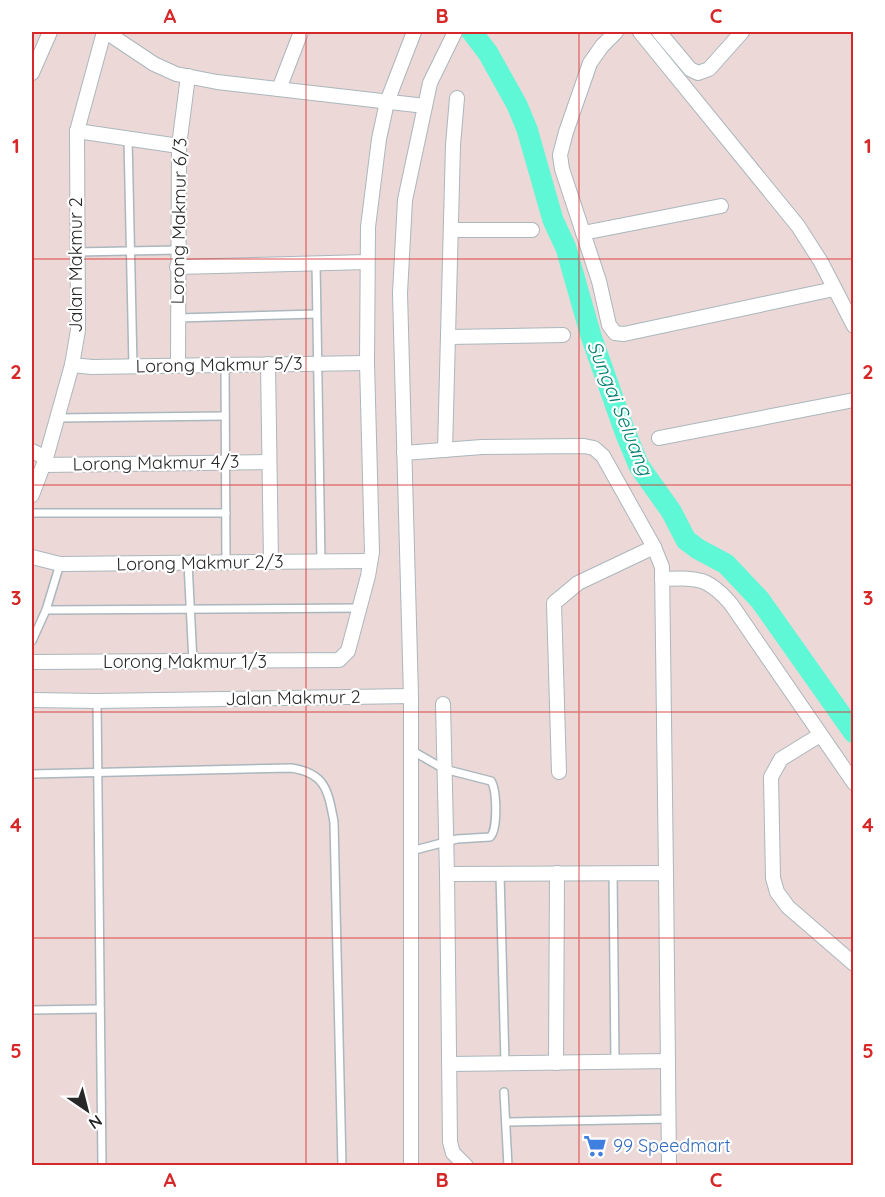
<svg xmlns="http://www.w3.org/2000/svg" width="885" height="1197" viewBox="0 0 885 1197" font-family="Quicksand,sans-serif">
<style>
.lines{fill:none;stroke-linecap:round;stroke-linejoin:round}
.river{stroke:#5ff8d7;stroke-width:21}
.lane-casing{stroke:#abb7bd;stroke-width:10}
.street-casing{stroke:#abb7bd;stroke-width:16}
.lane{stroke:#fff;stroke-width:7}
.street{stroke:#fff;stroke-width:14}
.grid{fill:none;stroke:#d62828;stroke-width:1.5;stroke-opacity:0.55}
.labels{text-anchor:middle;stroke-width:4.5;stroke-linejoin:round;paint-order:stroke}
.street-label{font-size:18px;fill:#272727;stroke:#fff}
.shop-label{font-size:18px;fill:#366cbe;stroke:#fff;text-anchor:start}
.water-label{font-size:20px;font-style:italic;fill:#058372;stroke:#fff}
.neatline{fill:none;stroke:#d62828;stroke-width:2}
.grid-label{font-size:20px;text-anchor:middle;font-weight:bold;fill:#d62828}
</style>
<rect width="100%" height="100%" fill="#ebd8d7"/>
<g class="lines">
<path class="river" d="M472 32 488 53 517 105 527 129 553 220 566 248 591 336 625 432 639 466 671 511 686 540 698 549 726 564 760 600 854 733"/>
<g class="lane-casing">
<g id="lane">
<path d="M128 138 133 366"/>
<path d="M77 252 178 250"/>
<path d="M316 263 321 562"/>
<path d="M178 318 316 314"/>
<path d="M225 365 226 562"/>
<path d="M57 418 225 416"/>
<path d="M32 513H226"/>
<path d="M188 563 193 662"/>
<path d="M46 610 360 608"/>
<path d="M32 641 46 610 60 564"/>
<path d="M97 701 102 1166"/>
<path d="M411 750 444 769 491 781C497 790 498 830 490 837L457 839 411 851"/>
<path d="M32 774 291 768C326 773 328 791 334 822L342 1166"/>
<path d="M613 873 615 1062"/>
<path d="M500 874 505 1063"/>
<path d="M32 1010 100 1009"/>
<path d="M504 1092 508 1166"/>
<path d="M506 1122 669 1119"/>
</g>
</g>
<g class="street-casing">
<g id="street">
<path d="M106 32 154 64 176 74 217 82 425 106"/>
<path d="M616 32 602 46 590 63 566 132 560 155 562 169 599 281 609 325 615 333 624 334 834 289"/>
<path d="M640 32 798 226 821 262 854 326"/>
<path d="M659 32 690 69 698 73 709 69 742 32"/>
<path d="M32 73 50 32"/>
<path d="M279 89 301 32"/>
<path d="M77 131 179 146"/>
<path d="M451 230H532"/>
<path d="M583 233 721 206"/>
<path d="M177 267 367 262"/>
<path d="M448 337 563 335"/>
<path d="M268 364 271 562"/>
<path d="M72 365 92 367 367 363"/>
<path d="M178 365 179 146 188 76"/>
<path d="M659 438 854 400"/>
<path d="M445 450 453 145 457 98"/>
<path d="M32 451 46 458"/>
<path d="M404 453 482 447 584 446 594 448 603 456 654 547 662 567 666 873"/>
<path d="M44 465 269 462"/>
<path d="M32 495 46 458 72 365 78 330 77 131 104 32"/>
<path d="M32 557 60 564 370 561"/>
<path d="M662 579C697 578 707 576 731 604L854 783"/>
<path d="M32 662 339 660 348 651 368 576 372 552 367 363 368 227 379 139 387 102 414 32"/>
<path d="M32 700 97 701 411 696"/>
<path d="M443 704 447 874 450 1142 453 1153 466 1166"/>
<path d="M820 735 781 759 771 777 773 878 777 892 788 907 854 964"/>
<path d="M559 772 554 603 578 583 654 547"/>
<path d="M447 874 666 873 669 1166"/>
<path d="M556 1063 557 873"/>
<path d="M449 1064 668 1061"/>
<path d="M411 1166V696L400 293 405 200 430 83 455 32"/>
</g>
</g>
<use href="#lane" class="lane"/>
<use href="#street" class="street"/>
</g>
<path class="grid" d="M306 32V1166M579 32V1166M32 259H854M32 485H854M32 712H854M32 938H854"/>
<defs>
<g id="supermarket-bare" transform="scale(1.8)"><path d="M-6-5.5h2.5l.6 2H6L4.5 2H-2.5L-4.4-4H-6ZM-1.5 3.2a1.3 1.3 0 1 0 .1 0ZM3 3.2a1.3 1.3 0 1 0 .1 0Z" fill="#3f7fe0" stroke="#fff" stroke-width="2.5" paint-order="stroke"/></g>
</defs>
<g fill-rule="evenodd">
<use href="#supermarket-bare" x="595" y="1146"/>
</g>
<g class="labels">
<g class="street-label">
<text transform="translate(179 221) rotate(-89)" y="6">Lorong Makmur 6/3</text>
<text transform="translate(76 265) rotate(-90)" y="6">Jalan Makmur 2</text>
<text transform="translate(219 365) rotate(-1)" y="6">Lorong Makmur 5/3</text>
<text transform="translate(156 463) rotate(-1)" y="6">Lorong Makmur 4/3</text>
<text transform="translate(200 563) rotate(-1)" y="6">Lorong Makmur 2/3</text>
<text x="185" y="668">Lorong Makmur 1/3</text>
<text transform="translate(293 698) rotate(-1)" y="6">Jalan Makmur 2</text>
</g>
<g class="shop-label">
<text x="613" y="1152">99 Speedmart</text>
</g>
<g class="water-label">
<text transform="translate(620 408) rotate(68)" y="7">Sungai Seluang</text>
</g>
</g>
<rect width="885" height="1197" fill="none" stroke="#ffffff" stroke-width="66"/>
<g transform="translate(87 1110) rotate(145)" stroke="#ffffff" stroke-width="4.5" paint-order="stroke">
<path d="M0-4.5L10 22L0 15L-10 22Z" fill="#272727"/>
<text y="-9" font-size="16" font-weight="bold" text-anchor="middle" fill="#272727">N</text>
</g>
<rect x="33" y="33" width="819" height="1131" class="neatline"/>
<g class="grid-label">
<text x="170" y="23">A</text>
<text x="442" y="23">B</text>
<text x="716" y="23">C</text>
<text x="16" y="153">1</text>
<text x="868" y="153">1</text>
<text x="16" y="379">2</text>
<text x="868" y="379">2</text>
<text x="16" y="605">3</text>
<text x="868" y="605">3</text>
<text x="16" y="832">4</text>
<text x="868" y="832">4</text>
<text x="16" y="1058">5</text>
<text x="868" y="1058">5</text>
<text x="170" y="1187">A</text>
<text x="442" y="1187">B</text>
<text x="716" y="1187">C</text>
</g>
</svg>
